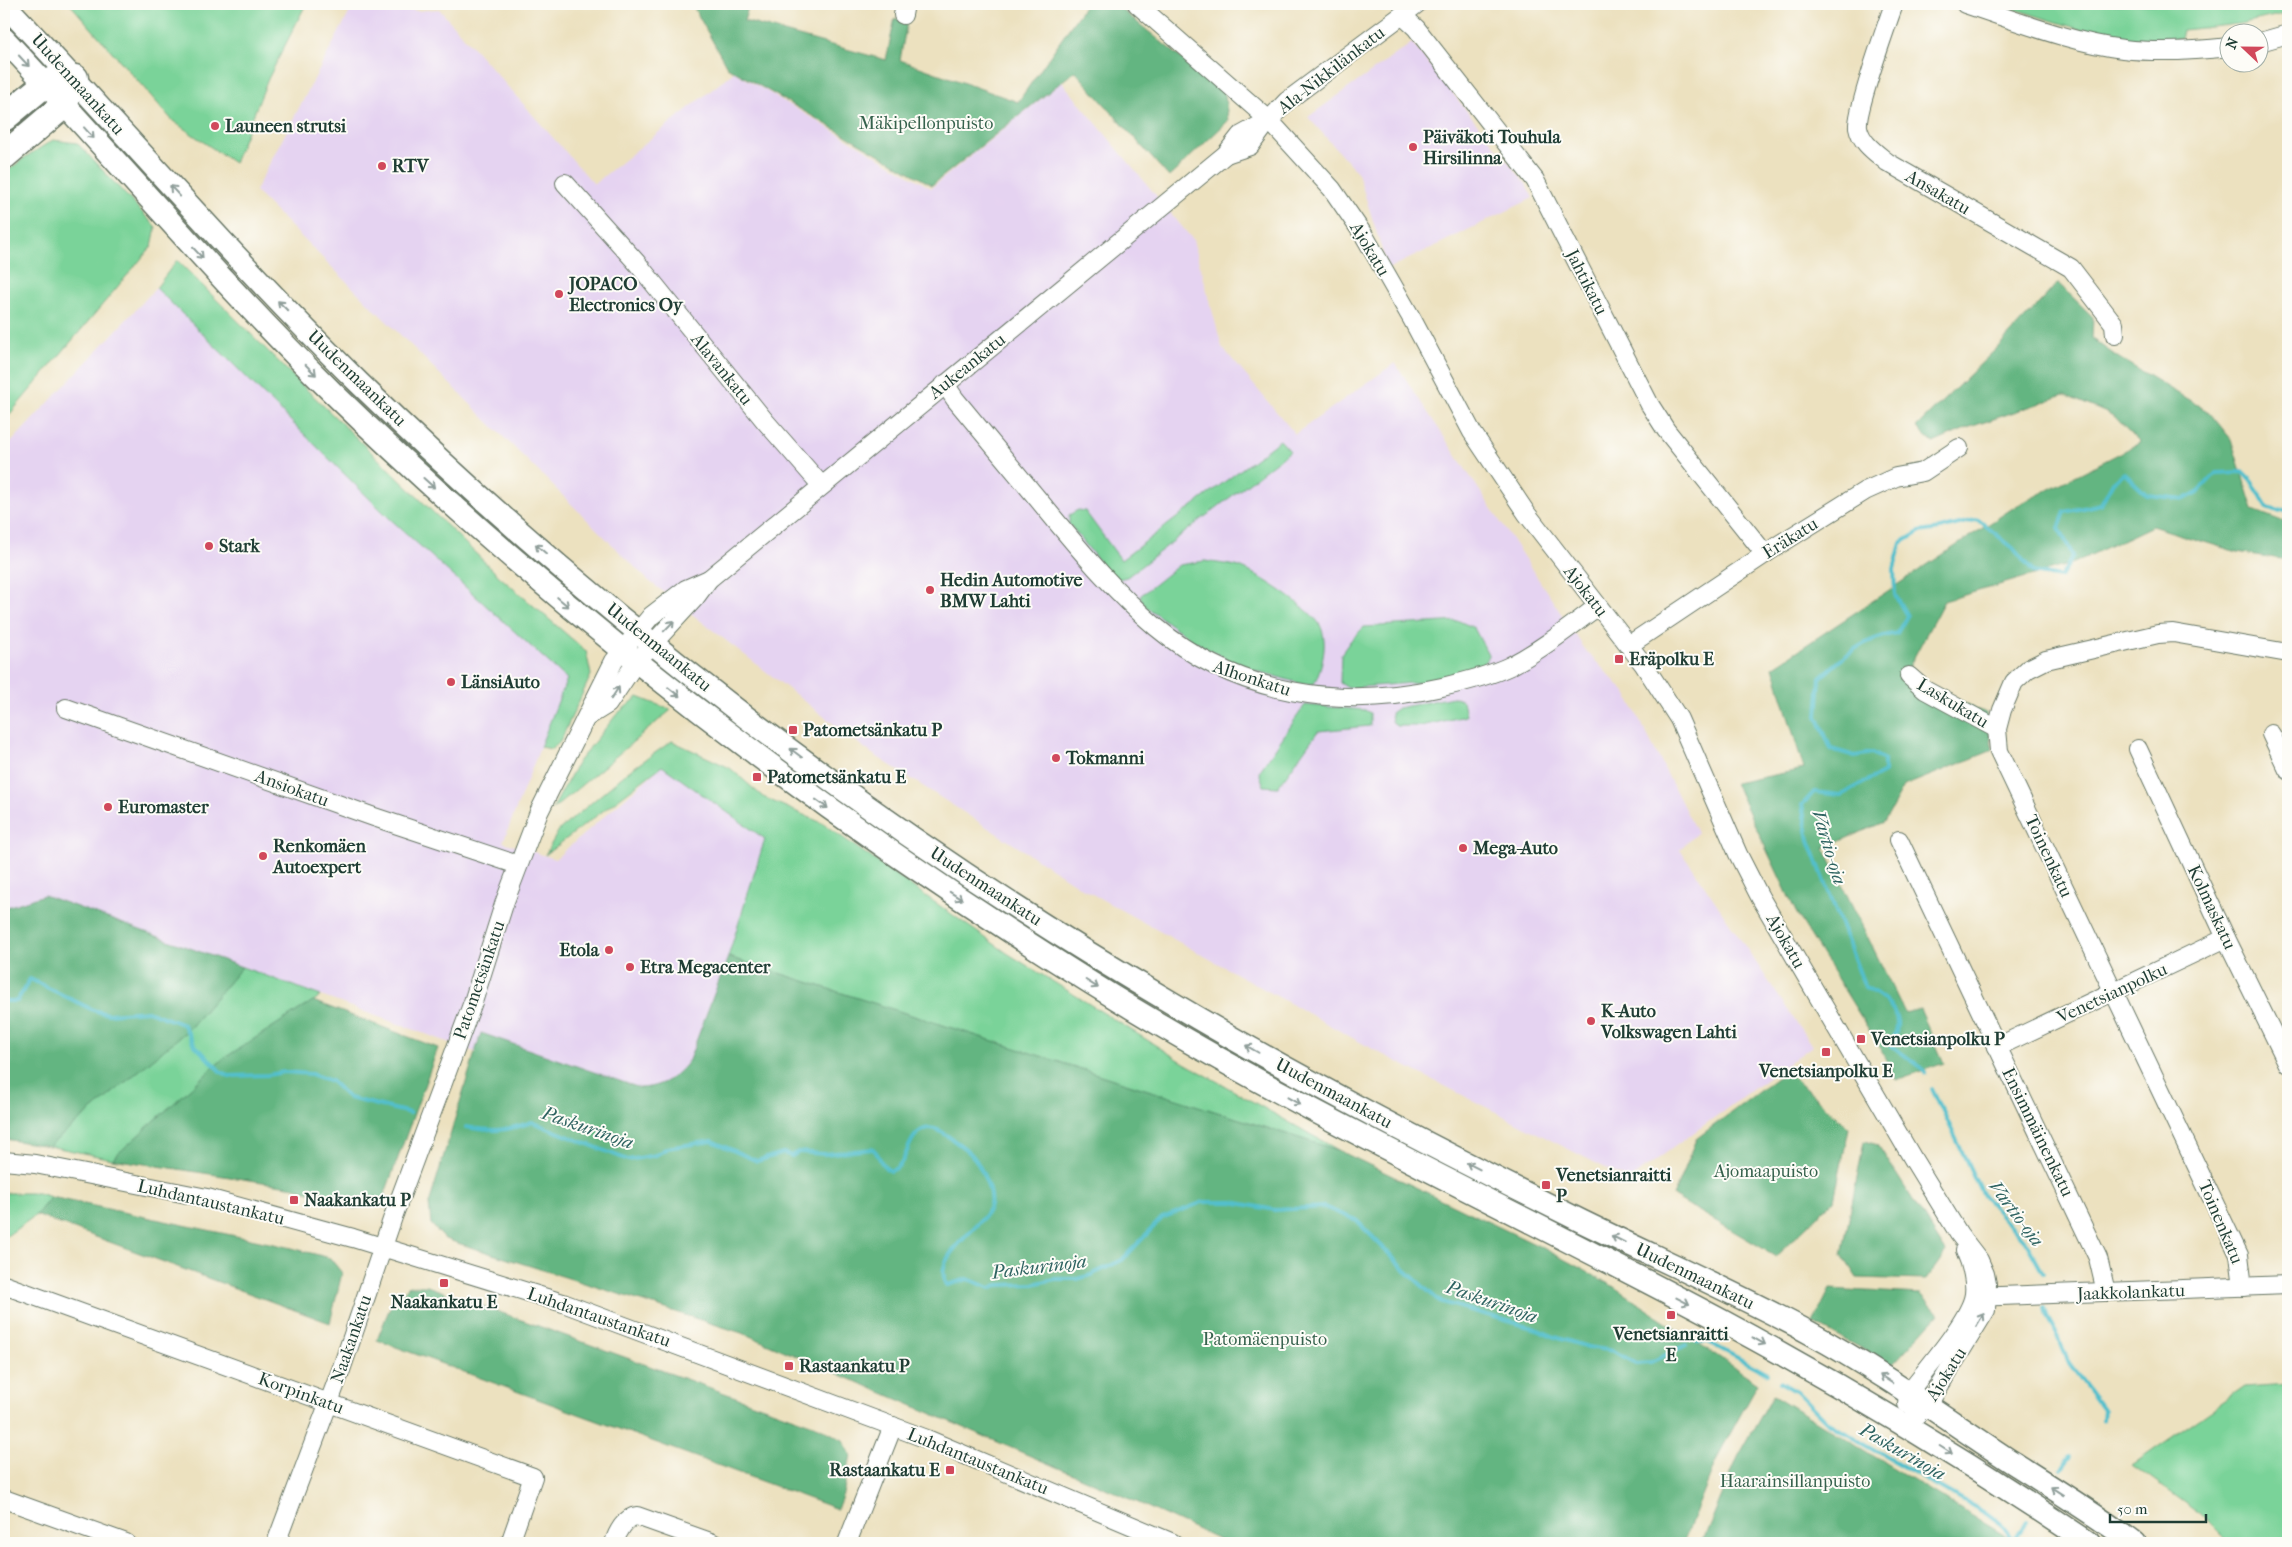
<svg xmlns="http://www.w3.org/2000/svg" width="2292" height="1547" viewBox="0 0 2292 1547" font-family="'IM FELL French Canon',serif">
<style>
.built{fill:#e5d3f1}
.green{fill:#7ad399;stroke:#4c8866}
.forest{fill:#63b581;stroke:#41795a}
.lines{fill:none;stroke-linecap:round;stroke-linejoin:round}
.stream{stroke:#53bfcc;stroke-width:4}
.minor-casing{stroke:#677665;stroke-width:20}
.major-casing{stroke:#677665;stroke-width:25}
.highway-casing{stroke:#677665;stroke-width:29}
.minor{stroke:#fff;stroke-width:18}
.major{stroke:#fff;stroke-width:22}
.highway{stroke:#fff;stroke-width:26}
.oneway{stroke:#8f9e9a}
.poi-dot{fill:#d1495b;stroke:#fdfcf7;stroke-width:2}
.labels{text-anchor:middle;stroke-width:4;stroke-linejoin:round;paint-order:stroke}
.street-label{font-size:18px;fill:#1f3d34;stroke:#fdfcf7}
.park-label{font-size:18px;fill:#36624d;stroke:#fdfcf7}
.poi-label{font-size:18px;font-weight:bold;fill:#1f3d34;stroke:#fdfcf7;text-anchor:start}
.water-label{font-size:19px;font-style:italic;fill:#2f6462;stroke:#fdfcf7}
</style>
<rect width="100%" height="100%" fill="#fdfcf7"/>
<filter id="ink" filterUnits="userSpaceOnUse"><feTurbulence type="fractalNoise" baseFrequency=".02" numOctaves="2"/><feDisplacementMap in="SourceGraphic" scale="10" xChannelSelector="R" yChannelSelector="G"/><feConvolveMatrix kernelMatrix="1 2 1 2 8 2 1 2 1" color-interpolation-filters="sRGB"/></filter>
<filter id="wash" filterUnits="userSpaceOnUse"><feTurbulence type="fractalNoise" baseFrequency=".0096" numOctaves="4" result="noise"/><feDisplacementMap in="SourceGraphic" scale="20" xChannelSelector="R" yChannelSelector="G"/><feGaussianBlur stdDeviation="1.12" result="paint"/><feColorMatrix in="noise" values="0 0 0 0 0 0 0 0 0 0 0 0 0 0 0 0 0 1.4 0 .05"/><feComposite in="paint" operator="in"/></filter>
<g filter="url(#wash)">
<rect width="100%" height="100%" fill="#ece1bf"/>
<g class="built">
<path d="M354 4H387L417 11 439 9 594 184 734 72 931 188 1062 82 1193 240 1222 347 1295 434 1395 363 1586 651 1626 693 1697 833 1680 849 1812 1046 1629 1180 1378 1052 1085 890 871 753 648 580 255 191Z"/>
<path d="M1412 43 1526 184 1533 198 1388 269 1358 173 1308 117Z"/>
<path d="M156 288 387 516 567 679 503 842 555 859 662 766 765 839 728 957 689 1060 679 1073 655 1088H640L481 1033 475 1052 44 895 4 908V450Z"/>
</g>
<g class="green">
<path d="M70 4C91 4 112 6 133 4H306L268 79 234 163 173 121Z"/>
<path d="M1998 4H2288V13L2239 24 2183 30 2181 39H2127L2089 32Z"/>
<path d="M53 140 77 143 156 227 152 246 4 421V174L24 158Z"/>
<path d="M177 260 300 383 500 577 586 651 591 675 560 742 552 749 540 747 567 679 387 516 156 288Z"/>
<path d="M1280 440 1290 451 1127 577 1119 579 1111 576 1069 524V515L1078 510 1085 511 1121 560Z"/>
<path d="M1205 561C1216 563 1228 564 1239 567 1256 572 1312 610 1320 625 1329 643 1322 667 1314 684H1302L1240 666 1192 640 1145 606 1140 596 1179 565Z"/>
<path d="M1459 621 1474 628 1489 656 1482 665 1425 682 1348 688 1340 683 1341 654 1351 640 1364 627Z"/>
<path d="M638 697 671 710 552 810 578 762 617 714Z"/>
<path d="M1453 697 1463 701 1466 716 1421 726H1396L1392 721 1391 713 1398 708Z"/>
<path d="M1305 705 1365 710 1370 713V726L1318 731 1278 787 1264 786 1259 772Z"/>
<path d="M672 741 730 768 763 797 822 823 1007 953 1181 1061 1340 1151 728 957 765 839 662 766 545 855 559 830 629 771Z"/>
<path d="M242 967 321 996 223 1059 112 1159 49 1146 189 1029Z"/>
<path d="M4 1193H38L51 1197 36 1215 4 1238Z"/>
<path d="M2288 1384V1543H2229L2201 1515 2132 1465 2244 1387Z"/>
</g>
<g class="forest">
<path d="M694 4H749L744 21 886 60 895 18 907 22 900 60 1018 102 1086 4H1115L1225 94 1228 121 1169 177 1075 71 932 185 727 67 693 6Z"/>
<path d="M2058 283 2093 317 2092 339 2119 358 2209 412 2231 439 2253 510 2282 521 2288 518V560L2237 552 2152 526 2074 563 1944 601 1904 676 1986 713 1993 750 1904 786 1884 822 1824 848 1905 1013 1920 1009 1944 1063 1896 1080 1879 1046 1796 912 1735 783 1804 769 1773 667 2016 506 2140 443 2114 416 2064 395 1970 427 1933 443 1916 427 1997 348Z"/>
<path d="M44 895 242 967 189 1029 49 1146 4 1139V908Z"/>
<path d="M728 957 1340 1151 1543 1248 1608 1283 1758 1383 1719 1454 1683 1543H1226L1117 1493 745 1334 445 1239 431 1224 429 1204 481 1033 640 1088C661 1087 676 1078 689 1060Z"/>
<path d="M313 1001 438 1048 383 1199 368 1206 354 1209 295 1187 112 1159 223 1059Z"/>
<path d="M1786 1071 1849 1128 1834 1200 1776 1256 1673 1196 1696 1139Z"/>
<path d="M1864 1141 1878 1145 1946 1252 1926 1280 1857 1278 1842 1255Z"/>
<path d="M51 1197 288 1247 330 1258 342 1273 330 1323 36 1215Z"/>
<path d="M409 1286H427L819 1427 843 1440 851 1455 843 1494 837 1509 377 1340 391 1305Z"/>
<path d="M1830 1289 1921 1294 1939 1314 1892 1365 1813 1323Z"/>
<path d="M1773 1395 2017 1543H1702L1738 1457Z"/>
</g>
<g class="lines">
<g class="stream">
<path d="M4 1001H17L30 979 93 1010 108 1014 148 1011 184 1025 193 1043 220 1071 229 1076 268 1075 284 1072 311 1074 331 1081 349 1098 410 1113"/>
<path d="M1925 1073 1922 1068 1892 1046C1893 1038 1898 1030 1897 1022 1896 1005 1878 994 1865 987L1809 840 1802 805 1814 792 1841 795 1884 772V760L1872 753 1855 756 1831 749 1817 716 1820 678C1847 654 1860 640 1897 633L1907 616 1895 595 1894 569 1901 543 1919 532 1940 529 1975 520 1981 522 2013 548 2033 572 2061 577 2073 556 2059 528 2065 512 2101 504 2113 482 2124 473 2147 495 2185 499 2199 491 2216 473 2242 472 2252 482 2268 508 2278 511 2288 509"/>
<path d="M1932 1088 1983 1196 2027 1244 2043 1273"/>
<path d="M466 1127C493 1132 506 1131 532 1122L628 1160 656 1155 667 1148 712 1141 757 1161 783 1153 792 1156 798 1152 824 1154 873 1149C881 1155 879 1167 891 1171 910 1163 905 1136 925 1129 936 1125 947 1136 956 1142 972 1153 976 1158 984 1176 988 1185 992 1195 990 1205 984 1229 929 1255 947 1285L968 1279 990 1288 997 1285 1033 1284 1055 1279H1077L1091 1275 1122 1260 1162 1218 1203 1202H1232L1275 1210 1324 1207 1356 1220 1405 1270 1439 1301 1536 1329 1555 1337 1588 1347 1613 1351 1636 1363 1651 1362 1686 1345"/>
<path d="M2045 1309 2047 1317 2059 1338 2069 1363 2103 1409 2102 1420"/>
<path d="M1697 1341 1708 1342 1768 1374"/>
<path d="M1780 1382 1797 1392 1828 1423 1985 1513 2005 1528 2015 1543"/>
<path d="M2061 1468 2070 1456"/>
<path d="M2014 1541 2027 1522"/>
</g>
</g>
</g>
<g filter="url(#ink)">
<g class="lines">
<g class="minor-casing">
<g id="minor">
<path d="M1137 4 1269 120 1332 189 1365 237 1412 319 1472 432 1527 514 1644 665 1679 719 1738 854 1760 897 1913 1159 1959 1234 1979 1260 1985 1274 1987 1284 1986 1310 1927 1406 1905 1425"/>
<path d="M1894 4C1887 24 1856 111 1858 127 1861 143 1875 152 1887 162L2071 268 2114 324 2115 335"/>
<path d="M1965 4C2017 21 2069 42 2123 49 2158 53 2194 51 2230 47"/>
<path d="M903 15 905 4"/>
<path d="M1402 15 1416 28 1535 180 1650 405 1666 430 1765 554"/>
<path d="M2260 42 2288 34"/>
<path d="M1226 154 1250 146 1269 120 1287 101 1417 4"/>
<path d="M565 183 637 263 765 421 821 485"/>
<path d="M945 384 955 399C987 438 1019 476 1051 515 1083 554 1117 594 1156 627 1237 695 1341 710 1442 687 1464 682 1489 676 1510 666 1541 650 1570 627 1598 606"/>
<path d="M1629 645 1780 544 1865 491 1896 477 1923 472 1959 448"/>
<path d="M1909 676 1925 690 1997 729"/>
<path d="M66 708 374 817 518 865"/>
<path d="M587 717 608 704 636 662 695 598 709 579 1226 154 1240 136 1269 120"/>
<path d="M2271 734 2288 770"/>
<path d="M2138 749 2226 938 2288 1064"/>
<path d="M1899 840 2098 1258 2106 1292"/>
<path d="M1997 1047 2226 938"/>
<path d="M4 1161 35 1164 207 1198 353 1238 563 1303 927 1439 1173 1543"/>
<path d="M4 1285 533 1477 510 1543"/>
<path d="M2243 1287 2239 1255 1999 751 1997 729 2002 710 2014 682 2028 669 2046 660 2158 634 2173 633 2288 653"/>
<path d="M1974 1297 2288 1285"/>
<path d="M1907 1404 1908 1393C1925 1371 1966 1324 1973 1299 1977 1285 1971 1263 1965 1250"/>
<path d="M4 1499 126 1543"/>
<path d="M276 1543 341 1370 393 1217 473 1002 505 901 539 812 614 661 651 616 686 589 709 579"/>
<path d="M614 1543C617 1533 625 1517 637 1516L713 1543"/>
<path d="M847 1543 893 1426"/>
</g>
</g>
<g class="major-casing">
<g id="major">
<path d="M4 4C123 130 235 261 359 383 602 620 879 832 1172 1003 1305 1082 1444 1153 1583 1222 1659 1259 1736 1293 1810 1333 1880 1371 1945 1418 2012 1462 2053 1488 2095 1514 2134 1543"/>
<path d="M4 39C114 156 217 279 332 392 563 617 818 813 1091 983 1294 1110 1511 1208 1722 1321 1848 1389 1971 1463 2089 1543"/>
</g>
</g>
<g class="highway-casing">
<path id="highway" d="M4 118 45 84 58 78H75L64 105 4 156"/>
</g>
<use href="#minor" class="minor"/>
<use href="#major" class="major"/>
<use href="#highway" class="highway"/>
</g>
<defs><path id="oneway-shaft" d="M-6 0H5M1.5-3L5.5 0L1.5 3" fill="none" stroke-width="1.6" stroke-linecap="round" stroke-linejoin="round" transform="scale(1.25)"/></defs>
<g class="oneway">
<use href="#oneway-shaft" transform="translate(24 61) rotate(47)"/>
<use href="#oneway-shaft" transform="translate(89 133) rotate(48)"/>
<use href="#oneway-shaft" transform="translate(175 191) rotate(-133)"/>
<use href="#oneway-shaft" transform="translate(198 253) rotate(47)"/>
<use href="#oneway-shaft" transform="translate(283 306) rotate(-135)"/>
<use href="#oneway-shaft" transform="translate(311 370) rotate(45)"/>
<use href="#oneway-shaft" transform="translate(429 483) rotate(42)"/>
<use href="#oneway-shaft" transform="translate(541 549) rotate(-139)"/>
<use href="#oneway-shaft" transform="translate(563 602) rotate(40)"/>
<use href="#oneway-shaft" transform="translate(669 626) rotate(-46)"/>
<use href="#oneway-shaft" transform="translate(674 692) rotate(38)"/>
<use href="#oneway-shaft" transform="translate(615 693) rotate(-57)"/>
<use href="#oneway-shaft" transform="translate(796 753) rotate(-143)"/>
<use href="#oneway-shaft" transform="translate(822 804) rotate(36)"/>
<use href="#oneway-shaft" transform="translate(956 896) rotate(33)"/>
<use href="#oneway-shaft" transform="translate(1092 984) rotate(32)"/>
<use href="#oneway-shaft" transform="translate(1252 1049) rotate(-150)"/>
<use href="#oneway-shaft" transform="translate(1294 1101) rotate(29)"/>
<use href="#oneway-shaft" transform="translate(1473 1166) rotate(-153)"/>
<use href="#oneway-shaft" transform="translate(1618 1239) rotate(-154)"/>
<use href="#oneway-shaft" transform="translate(1683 1301) rotate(27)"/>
<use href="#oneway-shaft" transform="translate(1980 1320) rotate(-59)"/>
<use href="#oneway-shaft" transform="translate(1759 1341) rotate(29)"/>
<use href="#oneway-shaft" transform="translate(1886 1379) rotate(-147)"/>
<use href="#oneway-shaft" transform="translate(1946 1450) rotate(32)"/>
<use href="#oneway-shaft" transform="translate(2057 1491) rotate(-147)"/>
</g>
</g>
<g class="poi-dot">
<circle cx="215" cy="126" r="5"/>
<circle cx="1413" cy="147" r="5"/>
<circle cx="382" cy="166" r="5"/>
<circle cx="559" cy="294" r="5"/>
<circle cx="209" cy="546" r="5"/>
<circle cx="930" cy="590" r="5"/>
<rect x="1614" y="654" width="10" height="10" rx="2.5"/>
<circle cx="451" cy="682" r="5"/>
<rect x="788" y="725" width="10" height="10" rx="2.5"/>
<circle cx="1056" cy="758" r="5"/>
<rect x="752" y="772" width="10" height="10" rx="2.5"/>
<circle cx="108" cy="807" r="5"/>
<circle cx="1463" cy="848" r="5"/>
<circle cx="263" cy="856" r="5"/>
<circle cx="609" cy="950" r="5"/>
<circle cx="630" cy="967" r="5"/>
<circle cx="1591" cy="1021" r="5"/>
<rect x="1856" y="1034" width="10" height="10" rx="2.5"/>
<rect x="1821" y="1047" width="10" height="10" rx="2.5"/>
<rect x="1541" y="1180" width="10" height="10" rx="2.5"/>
<rect x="289" y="1195" width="10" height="10" rx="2.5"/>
<rect x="439" y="1278" width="10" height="10" rx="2.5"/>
<rect x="1666" y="1310" width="10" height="10" rx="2.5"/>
<rect x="784" y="1361" width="10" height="10" rx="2.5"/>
<rect x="945" y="1465" width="10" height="10" rx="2.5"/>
</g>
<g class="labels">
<g class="street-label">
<text transform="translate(1331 70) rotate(-38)" y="6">Ala-Nikkilänkatu</text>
<text transform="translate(78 84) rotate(48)" y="6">Uudenmaankatu</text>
<text transform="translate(1938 192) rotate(30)" y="6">Ansakatu</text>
<text transform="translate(1370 249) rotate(59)" y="6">Ajokatu</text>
<text transform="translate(1587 282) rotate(63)" y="6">Jahtikatu</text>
<text transform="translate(967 366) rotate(-39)" y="6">Aukeankatu</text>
<text transform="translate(722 369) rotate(51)" y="6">Alavankatu</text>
<text transform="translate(357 378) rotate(44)" y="6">Uudenmaankatu</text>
<text transform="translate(1790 538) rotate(-32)" y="6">Eräkatu</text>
<text transform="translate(1586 591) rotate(52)" y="6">Ajokatu</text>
<text transform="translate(659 647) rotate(39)" y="6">Uudenmaankatu</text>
<text transform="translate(1252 678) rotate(18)" y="6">Alhonkatu</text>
<text transform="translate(1953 703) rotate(31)" y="6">Laskukatu</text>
<text transform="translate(292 788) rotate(20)" y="6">Ansiokatu</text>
<text transform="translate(2049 856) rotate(65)" y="6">Toinenkatu</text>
<text transform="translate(986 886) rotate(33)" y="6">Uudenmaankatu</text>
<text transform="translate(2212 907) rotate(65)" y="6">Kolmaskatu</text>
<text transform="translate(1786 941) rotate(60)" y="6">Ajokatu</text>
<text transform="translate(479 980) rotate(-71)" y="6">Patometsänkatu</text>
<text transform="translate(2112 993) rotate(-25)" y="6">Venetsianpolku</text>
<text transform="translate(1334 1093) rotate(28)" y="6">Uudenmaankatu</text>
<text transform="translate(2038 1132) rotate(64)" y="6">Ensimmäinenkatu</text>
<text transform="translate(211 1202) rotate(13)" y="6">Luhdantaustankatu</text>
<text transform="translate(2221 1222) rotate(67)" y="6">Toinenkatu</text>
<text transform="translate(1695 1276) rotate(26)" y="6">Uudenmaankatu</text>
<text transform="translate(2131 1292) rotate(-2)" y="6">Jaakkolankatu</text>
<text transform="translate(599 1317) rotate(19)" y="6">Luhdantaustankatu</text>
<text transform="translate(351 1339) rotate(-71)" y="6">Naakankatu</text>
<text transform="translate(1946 1374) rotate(-58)" y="6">Ajokatu</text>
<text transform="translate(301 1393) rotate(20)" y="6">Korpinkatu</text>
<text transform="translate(978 1461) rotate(22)" y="6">Luhdantaustankatu</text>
</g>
<g class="park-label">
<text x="926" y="129">Mäkipellonpuisto</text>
<text x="1766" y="1177">Ajomaapuisto</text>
<text x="1265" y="1345">Patomäenpuisto</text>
<text x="1795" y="1487">Haarainsillanpuisto</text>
</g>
<g class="poi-label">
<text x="225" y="132">Launeen strutsi</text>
<text x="1423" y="143">Päiväkoti Touhula<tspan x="1423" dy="21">Hirsilinna</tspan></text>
<text x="392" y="172">RTV</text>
<text x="569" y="290">JOPACO<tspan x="569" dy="21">Electronics Oy</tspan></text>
<text x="219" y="552">Stark</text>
<text x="940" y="586">Hedin Automotive<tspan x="940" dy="21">BMW Lahti</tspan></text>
<text x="1629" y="665">Eräpolku E</text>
<text x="461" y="688">LänsiAuto</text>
<text x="803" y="736">Patometsänkatu P</text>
<text x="1066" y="764">Tokmanni</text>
<text x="767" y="783">Patometsänkatu E</text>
<text x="118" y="813">Euromaster</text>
<text x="273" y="852">Renkomäen<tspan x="273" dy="21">Autoexpert</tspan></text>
<text x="1473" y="854">Mega-Auto</text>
<text x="599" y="956" text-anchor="end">Etola</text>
<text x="640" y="973">Etra Megacenter</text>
<text x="1601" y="1017">K-Auto<tspan x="1601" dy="21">Volkswagen Lahti</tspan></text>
<text x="1871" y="1045">Venetsianpolku P</text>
<text x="1826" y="1077" text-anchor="middle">Venetsianpolku E</text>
<text x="1556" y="1181">Venetsianraitti<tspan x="1556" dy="21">P</tspan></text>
<text x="304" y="1206">Naakankatu P</text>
<text x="444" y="1308" text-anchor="middle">Naakankatu E</text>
<text x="1671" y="1340" text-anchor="middle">Venetsianraitti<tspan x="1671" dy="21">E</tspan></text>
<text x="799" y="1372">Rastaankatu P</text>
<text x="940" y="1476" text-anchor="end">Rastaankatu E</text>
</g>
<g class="water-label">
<text transform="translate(1830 847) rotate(73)" y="7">Vartio-oja</text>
<text transform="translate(588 1127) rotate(19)" y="7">Paskurinoja</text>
<text transform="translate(2017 1213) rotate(53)" y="7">Vartio-oja</text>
<text transform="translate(1039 1266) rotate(-7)" y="7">Paskurinoja</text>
<text transform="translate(1492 1301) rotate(19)" y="7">Paskurinoja</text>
<text transform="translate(1903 1451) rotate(30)" y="7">Paskurinoja</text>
</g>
</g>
<rect width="2292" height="1547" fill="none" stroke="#fdfcf7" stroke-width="20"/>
<g transform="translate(2244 48) rotate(292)"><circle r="24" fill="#fdfcf7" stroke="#a4b0a9"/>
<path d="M0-4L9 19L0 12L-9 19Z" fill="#d1495b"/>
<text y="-8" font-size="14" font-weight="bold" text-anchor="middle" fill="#1f3d34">N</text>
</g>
<path d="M2110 1514v8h96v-8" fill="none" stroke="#1f3d34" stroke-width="2.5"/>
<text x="2117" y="1514" font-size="15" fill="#1f3d34" stroke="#fdfcf7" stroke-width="4" paint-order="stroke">50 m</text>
</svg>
